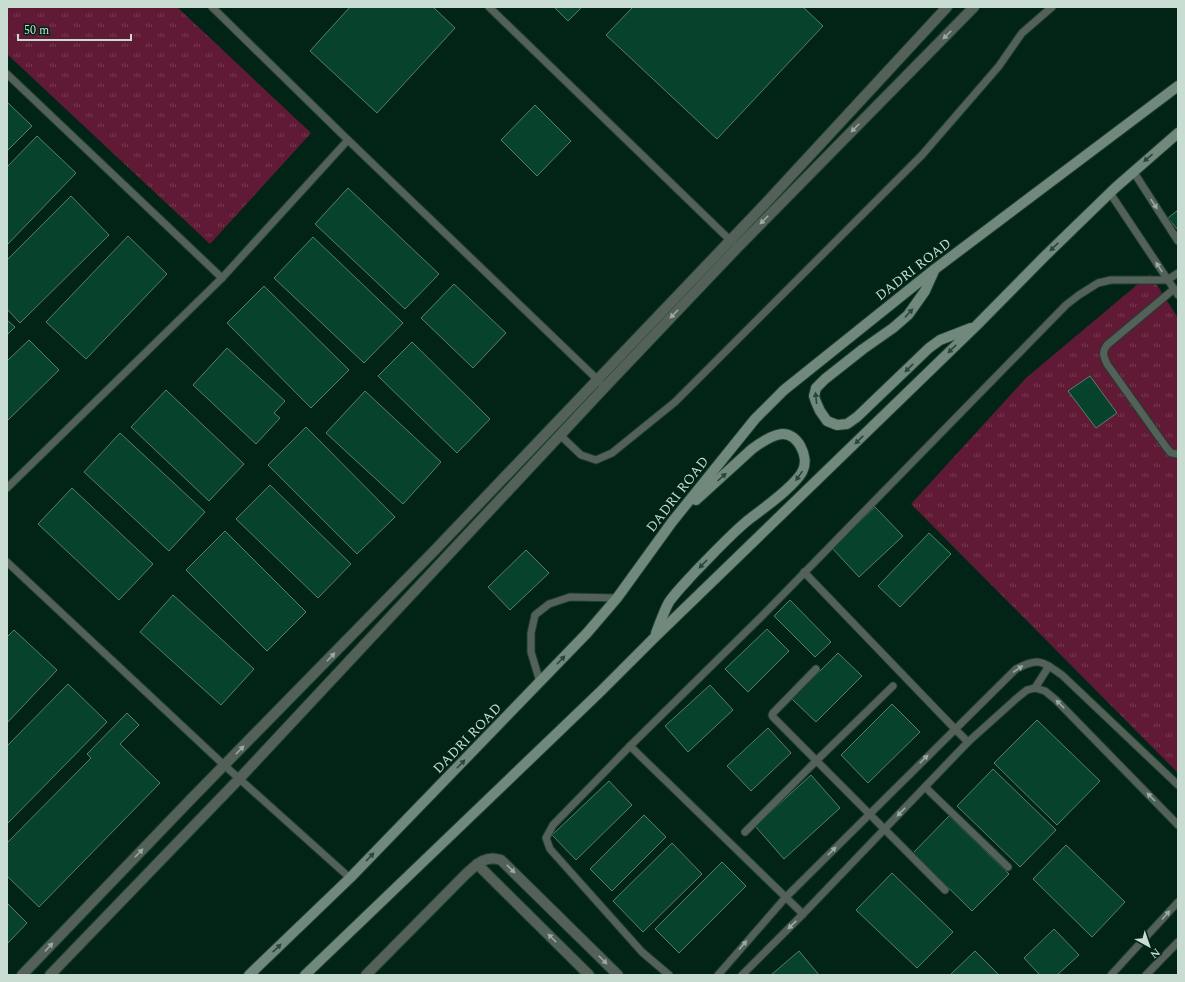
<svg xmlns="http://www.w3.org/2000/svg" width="1185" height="982" viewBox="0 0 1185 982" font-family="Spectral,serif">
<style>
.park{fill:url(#park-tufts)}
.building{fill:#07432c;stroke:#5b7e6c}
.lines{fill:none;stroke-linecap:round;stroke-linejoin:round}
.service-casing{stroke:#1d3e30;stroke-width:9}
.tertiary-casing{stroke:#1d3e30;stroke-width:12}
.secondary-casing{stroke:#1d3e30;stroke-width:12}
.service{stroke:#536159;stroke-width:7}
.tertiary{stroke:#536159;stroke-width:10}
.secondary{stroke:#71897c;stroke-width:10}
.oneway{fill:#9aaba2}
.oneway2{fill:#28473a}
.labels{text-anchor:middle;stroke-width:3;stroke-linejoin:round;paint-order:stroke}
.street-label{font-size:14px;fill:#c9dcd2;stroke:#012416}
</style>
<defs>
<pattern id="park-tufts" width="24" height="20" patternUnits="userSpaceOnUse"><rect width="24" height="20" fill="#611a35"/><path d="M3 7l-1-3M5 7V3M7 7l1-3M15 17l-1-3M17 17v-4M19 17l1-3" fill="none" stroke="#763b51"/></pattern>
</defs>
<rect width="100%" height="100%" fill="#012416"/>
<g class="park">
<path d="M7 7H177L311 133 210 244 7 54Z"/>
<path d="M1150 274 1178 318V773L911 504 1026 378Z"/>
</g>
<g class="building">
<path d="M350 7H433L455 28 377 113 310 51Z"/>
<path d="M554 7H582L568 21Z"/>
<path d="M633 7H803L823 26 717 139 606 35Z"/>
<path d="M7 102 32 126 7 151Z"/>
<path d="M535 105 571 141 537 176 501 140Z"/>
<path d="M37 136 76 173 7 245V167Z"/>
<path d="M348 188 439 274 405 309 315 224Z"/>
<path d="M71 196 109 235 20 323 7 309V260Z"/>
<path d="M1178 210V230L1168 218Z"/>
<path d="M128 236 167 274 86 359 46 322Z"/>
<path d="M313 237 403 323 364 363 274 278Z"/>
<path d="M454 284 506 333 473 368 421 318Z"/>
<path d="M264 286 349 370 311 408 227 323Z"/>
<path d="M7 320 15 327 7 335Z"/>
<path d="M29 340 59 370 7 421V361Z"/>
<path d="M412 342 490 419 457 453 378 376Z"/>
<path d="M227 348 285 401 274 413 280 418 256 444 193 385Z"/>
<path d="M1090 376 1117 413 1096 428 1068 391Z"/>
<path d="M166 390 244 464 209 501 131 427Z"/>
<path d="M365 391 441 462 403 504 326 433Z"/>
<path d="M306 427 395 517 357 554 268 465Z"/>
<path d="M120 433 205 512 169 551 84 472Z"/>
<path d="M270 485 351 564 318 598 236 519Z"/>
<path d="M72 488 153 564 119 600 38 524Z"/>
<path d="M875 507 903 536 859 577 832 548Z"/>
<path d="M225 531 306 612 267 651 186 570Z"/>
<path d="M929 533 951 554 900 607 878 586Z"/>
<path d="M526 550 549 573 510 610 488 587Z"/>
<path d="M173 595 254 669 221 705 140 632Z"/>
<path d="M790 600 831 642 815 657 774 616Z"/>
<path d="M767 629 789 651 748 692 725 669Z"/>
<path d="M14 630 57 670 7 723V637Z"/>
<path d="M838 653 862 676 816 722 792 699Z"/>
<path d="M68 684 107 722 7 824V746Z"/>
<path d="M710 685 733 710 688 752 665 726Z"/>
<path d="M892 704 920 732 868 783 841 755Z"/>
<path d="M127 713 139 725 120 744 160 783 39 907 7 876V843L91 758 87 754Z"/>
<path d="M1037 720 1100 781 1057 825 994 763Z"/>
<path d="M768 728 791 753 751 791 727 766Z"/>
<path d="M993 769 1056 830 1020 867 957 806Z"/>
<path d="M811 775 840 808 784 859 755 826Z"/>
<path d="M609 781 632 805 576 860 552 835Z"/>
<path d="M644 815 666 837 612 891 590 869Z"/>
<path d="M949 816 1009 874 972 911 913 853Z"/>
<path d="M672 843 702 874 643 932 613 901Z"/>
<path d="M1066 845 1125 902 1092 937 1033 879Z"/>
<path d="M722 862 746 886 679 953 655 929Z"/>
<path d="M892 873 953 932 917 968 856 910Z"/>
<path d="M7 903 27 923 7 944Z"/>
<path d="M1054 929 1079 955 1057 975H1040L1024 958Z"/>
<path d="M799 951 819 975H771Z"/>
<path d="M975 951 999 975H950Z"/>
</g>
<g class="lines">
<g class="service-casing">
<g id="service">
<path d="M212 7 348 140 600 382"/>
<path d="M489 7 733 243"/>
<path d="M7 74 222 278"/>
<path d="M1133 171 1178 241"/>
<path d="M1110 193 1178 295"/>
<path d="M1174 289 1107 345C1102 352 1103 355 1107 364L1166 447 1171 453 1178 454"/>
<path d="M560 435 581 455 596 460 612 453 675 402 922 155 999 66 1022 33 1052 7"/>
<path d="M7 488 222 278 348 140"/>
<path d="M7 562 224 765 350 878"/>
<path d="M804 572 955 729 968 742"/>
<path d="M816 669 773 713 772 715 773 717 945 890"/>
<path d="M540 682 531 652V633L535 615 549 604 570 597 617 598"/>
<path d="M1035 688 1049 666"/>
<path d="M630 746 803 914"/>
<path d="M925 787 1008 867"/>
<path d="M745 832 816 761 893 686"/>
<path d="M669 975 642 952 550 849 546 838 553 825 630 746 762 616 1066 305 1079 295 1098 283 1111 280H1167L1178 273"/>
<path d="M718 975 786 897 1016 669C1038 657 1042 661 1062 675L1178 785"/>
<path d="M742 975 803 914 968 742 1017 698 1027 690 1035 688 1045 691 1056 700 1178 825"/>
<path d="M1111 975 1178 902"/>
<path d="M1146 975 1178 942"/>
</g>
</g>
<g class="tertiary-casing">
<g id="tertiary">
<path d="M477 864 589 975"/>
<path d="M22 975 193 797 434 551 764 205 947 7"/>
<path d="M50 975 239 779 605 387 737 248 974 7"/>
<path d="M366 975 466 874C477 864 485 855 501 860L618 975"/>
</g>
</g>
<g class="secondary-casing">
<g id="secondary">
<path d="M934 271 925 291 908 315 893 328 863 349 825 379 816 388 814 396 816 402 820 411 827 421 837 425 847 424 857 417 929 348 940 340 971 328"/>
<path d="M656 633C660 623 664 611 669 602 675 593 687 581 695 572 712 555 728 537 747 521 761 510 797 485 803 470 809 457 798 433 782 434 771 435 760 443 752 449L696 500"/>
<path d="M249 975 350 878 587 633 617 598 672 522 755 419 784 390 935 269 1178 86"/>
<path d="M305 975 601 691 654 638 976 326 1045 256 1115 188 1178 133"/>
</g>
</g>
<use href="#service" class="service"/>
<use href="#tertiary" class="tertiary"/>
<use href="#secondary" class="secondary"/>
</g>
<defs><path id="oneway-solid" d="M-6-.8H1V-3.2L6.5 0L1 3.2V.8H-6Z"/></defs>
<g class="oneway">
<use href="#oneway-solid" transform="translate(947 35) rotate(135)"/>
<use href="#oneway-solid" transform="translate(855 128) rotate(135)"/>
<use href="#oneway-solid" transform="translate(1154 204) rotate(57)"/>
<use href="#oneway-solid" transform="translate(764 220) rotate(135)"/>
<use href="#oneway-solid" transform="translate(1159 267) rotate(-123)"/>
<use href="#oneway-solid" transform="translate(674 314) rotate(134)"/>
<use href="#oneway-solid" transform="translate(331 657) rotate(-46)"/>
<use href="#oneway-solid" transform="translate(1018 669) rotate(-34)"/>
<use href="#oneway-solid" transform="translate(1060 704) rotate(-135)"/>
<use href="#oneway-solid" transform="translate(240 750) rotate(-46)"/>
<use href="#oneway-solid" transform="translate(924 759) rotate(-45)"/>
<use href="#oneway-solid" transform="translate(1151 797) rotate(-134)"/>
<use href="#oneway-solid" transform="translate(901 812) rotate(134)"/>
<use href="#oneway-solid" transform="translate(832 851) rotate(-45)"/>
<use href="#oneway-solid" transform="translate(139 853) rotate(-46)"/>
<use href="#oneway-solid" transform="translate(511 869) rotate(45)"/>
<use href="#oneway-solid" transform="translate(1166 915) rotate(-48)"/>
<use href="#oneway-solid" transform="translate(792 925) rotate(136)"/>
<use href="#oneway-solid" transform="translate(552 938) rotate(-135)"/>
<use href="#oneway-solid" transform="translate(743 945) rotate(-49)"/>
<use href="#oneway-solid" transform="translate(49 947) rotate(-47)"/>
<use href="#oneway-solid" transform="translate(603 960) rotate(45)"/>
</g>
<g class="oneway2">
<use href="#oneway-solid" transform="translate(1148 158) rotate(140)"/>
<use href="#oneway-solid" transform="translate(1054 247) rotate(136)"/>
<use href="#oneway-solid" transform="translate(909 313) rotate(-47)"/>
<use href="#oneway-solid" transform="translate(952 349) rotate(136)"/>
<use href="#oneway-solid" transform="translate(909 368) rotate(136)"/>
<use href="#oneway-solid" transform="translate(816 398) rotate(-96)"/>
<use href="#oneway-solid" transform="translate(859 440) rotate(136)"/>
<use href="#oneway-solid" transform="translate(799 476) rotate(125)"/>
<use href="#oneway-solid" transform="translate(722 477) rotate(-42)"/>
<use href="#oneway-solid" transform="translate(703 564) rotate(134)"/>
<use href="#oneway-solid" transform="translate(561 660) rotate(-46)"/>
<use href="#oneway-solid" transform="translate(461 764) rotate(-46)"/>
<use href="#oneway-solid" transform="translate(370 857) rotate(-46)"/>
<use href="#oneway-solid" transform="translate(277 948) rotate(-44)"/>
</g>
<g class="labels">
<g class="street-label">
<text transform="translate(913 269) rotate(-38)" y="5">DADRI ROAD</text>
<text transform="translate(677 494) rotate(-52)" y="5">DADRI ROAD</text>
<text transform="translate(467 738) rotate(-46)" y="5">DADRI ROAD</text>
</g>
</g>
<rect width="1185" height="982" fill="none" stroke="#c9dcd2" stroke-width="16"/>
<g transform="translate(1149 946) rotate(140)" stroke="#012416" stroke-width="3" paint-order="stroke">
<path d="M0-3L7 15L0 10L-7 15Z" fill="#c9dcd2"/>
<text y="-6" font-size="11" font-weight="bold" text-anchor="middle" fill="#c9dcd2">N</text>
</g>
<path d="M18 34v6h113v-6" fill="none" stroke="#c9dcd2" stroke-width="2"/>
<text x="24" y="34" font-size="12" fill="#c9dcd2" stroke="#012416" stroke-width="3" paint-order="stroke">50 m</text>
</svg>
